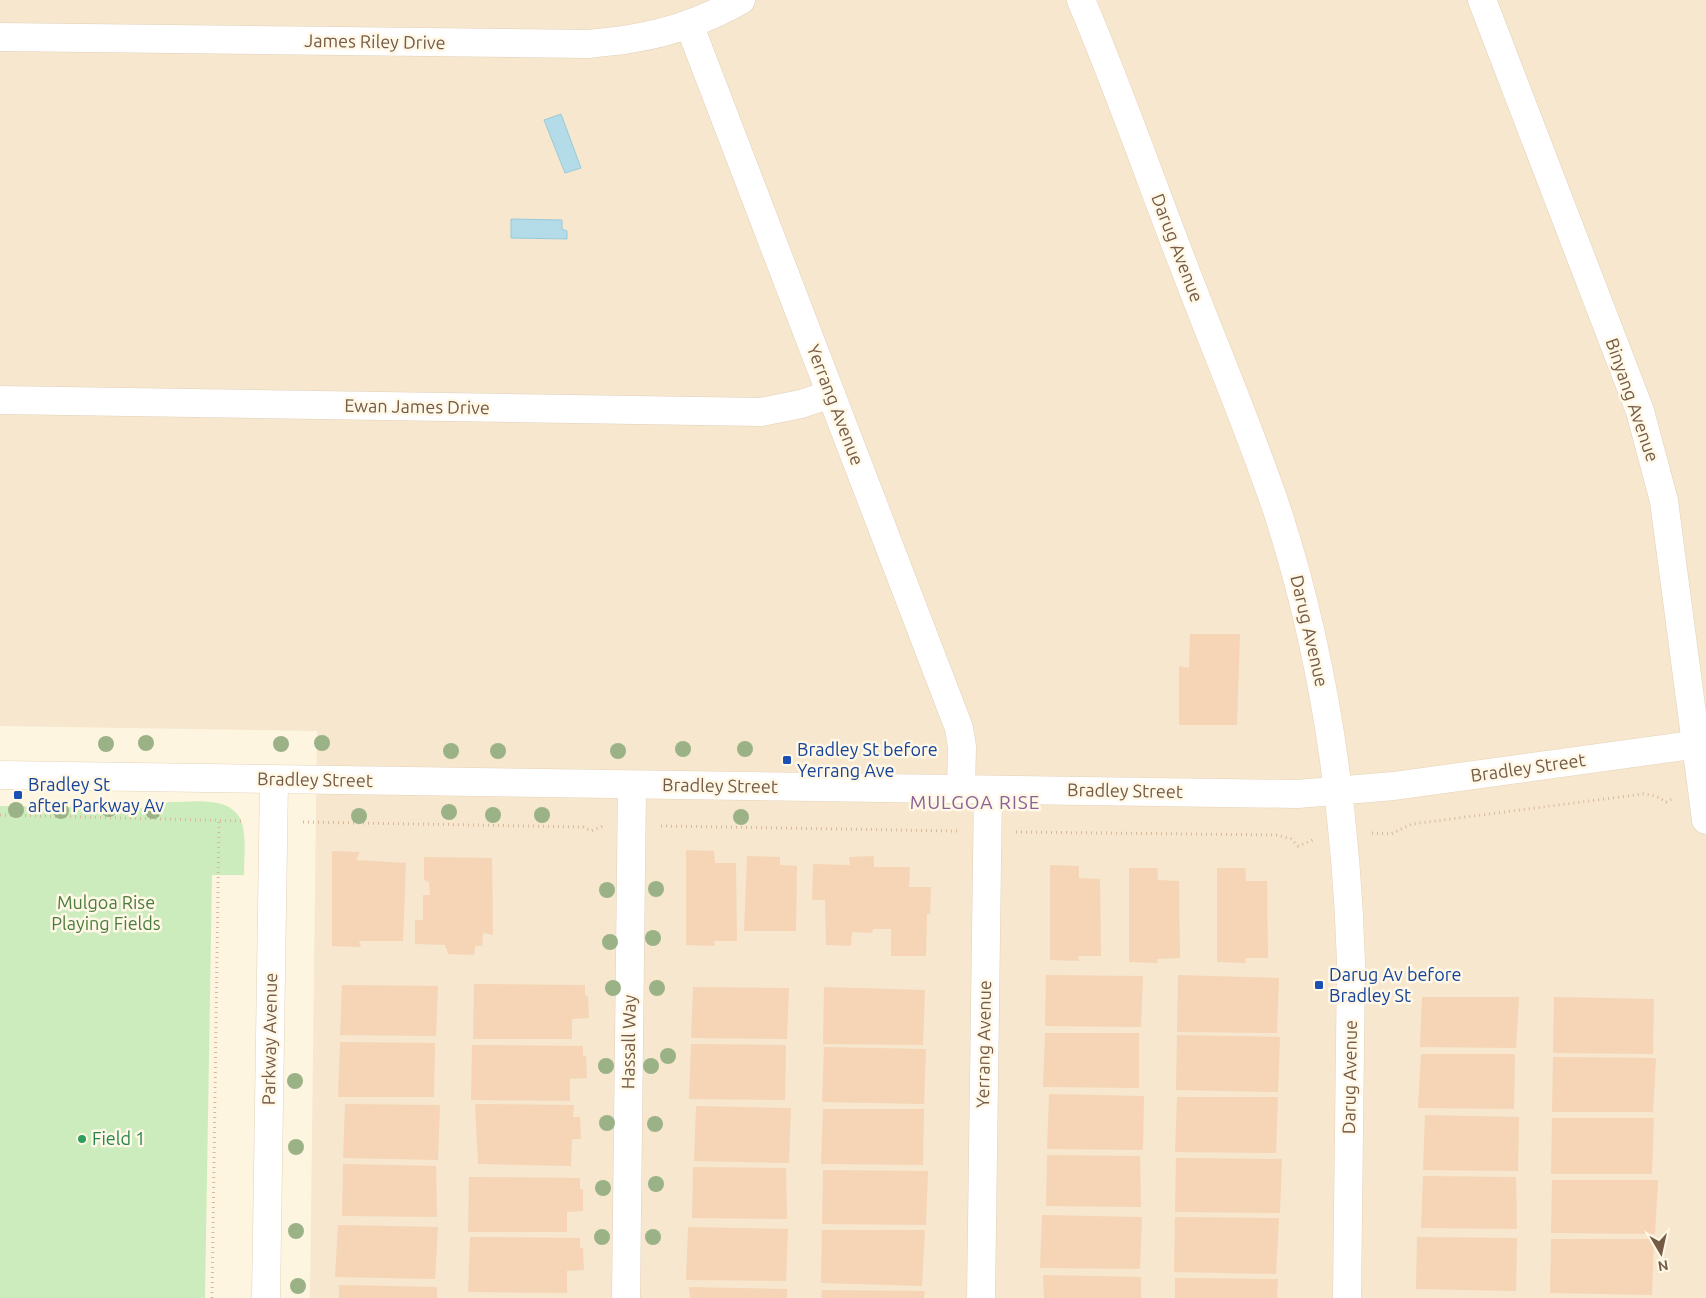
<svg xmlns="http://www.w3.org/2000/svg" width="1706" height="1298" viewBox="0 0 1706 1298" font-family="Ubuntu,sans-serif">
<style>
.residential{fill:#f6e7ce}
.green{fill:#ccecbe}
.water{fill:#b3dbe8;stroke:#99cada}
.building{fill:#f5d5b6}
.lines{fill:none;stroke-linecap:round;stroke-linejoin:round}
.street-casing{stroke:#e2d1bb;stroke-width:29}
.secondary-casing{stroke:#e7d3b9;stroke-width:29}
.path{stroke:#d9b899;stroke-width:3;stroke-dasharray:1 4;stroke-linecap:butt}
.street{stroke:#fff;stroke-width:28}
.secondary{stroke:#fff;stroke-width:28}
.tree{fill:#9bb286}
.transit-dot{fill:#1a4fb4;stroke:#fff8e7;stroke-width:2}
.leisure-dot{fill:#2e9e5b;stroke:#fff8e7;stroke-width:2}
.labels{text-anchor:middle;stroke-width:5;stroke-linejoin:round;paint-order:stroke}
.street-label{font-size:18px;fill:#755b46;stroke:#fff8e7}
.transit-label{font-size:18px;fill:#164399;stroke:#fff8e7;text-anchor:start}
.park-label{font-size:18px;fill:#4a7c3d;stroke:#fff8e7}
.leisure-label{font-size:18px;fill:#27864d;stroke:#fff8e7;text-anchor:start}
.neighbourhood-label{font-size:19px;letter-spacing:1px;fill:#8c6199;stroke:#fff8e7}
</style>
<rect width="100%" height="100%" fill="#fef5e0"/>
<path class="residential" d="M0 0H1706V1298H310L317 731 0 726Z"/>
<path class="green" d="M169 802C193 802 237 794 243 827 246 842 244 860 244 875H212L205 1298H0V806L141 808 157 806Z"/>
<g class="water">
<path d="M561 114 581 168 565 173 544 120Z"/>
<path d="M511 219 562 220V229L567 231V239L511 238Z"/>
</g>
<g class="building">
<path d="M1190 634H1240L1237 725H1179V666L1189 668Z"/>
<path d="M686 850 714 851 715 863H736L737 941H714L715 946 686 945Z"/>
<path d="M332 851 360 852 356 860 406 863 403 941H359L361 947 332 946Z"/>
<path d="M747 856 780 857V865L797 866 796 931H744Z"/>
<path d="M874 856V867H910L909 887H931L930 914H927L926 956H891V929H873L872 933 852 932 851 946 826 945 825 900H812L813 864 850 865 849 857Z"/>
<path d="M424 857 492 858 493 935 483 933 482 946H475L474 955 448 954 445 945 415 944V920H423V895H430L429 882 424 880Z"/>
<path d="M1050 865 1079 866V878L1100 879 1101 956H1078L1079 961 1050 960Z"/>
<path d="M1129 868H1157L1158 880 1179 881 1180 958 1157 959 1158 963 1129 962Z"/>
<path d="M1217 868H1245L1246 881H1267L1268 958H1245L1246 963 1217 962Z"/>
<path d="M1046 975 1143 976 1141 1027 1045 1026Z"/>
<path d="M1178 975 1279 978 1277 1033 1177 1032Z"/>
<path d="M474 984 585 985V995L588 996 589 1018 572 1019V1039H473Z"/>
<path d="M342 985 438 986 436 1036 340 1035Z"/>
<path d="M693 987 789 988 787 1039 691 1038Z"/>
<path d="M824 987 925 990 923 1045 823 1044Z"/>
<path d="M1422 997H1519L1516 1048 1420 1047Z"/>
<path d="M1554 997 1654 999 1653 1054 1553 1053Z"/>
<path d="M1045 1033H1139V1088L1043 1087Z"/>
<path d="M1177 1035 1280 1037 1278 1092 1176 1090Z"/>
<path d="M340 1042 435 1043 434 1097H338Z"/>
<path d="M691 1044 786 1045 785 1100 689 1099Z"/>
<path d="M472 1045 583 1046V1056H586L587 1078 570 1079V1101L471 1100Z"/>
<path d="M824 1047 926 1049 924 1104 822 1102Z"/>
<path d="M1421 1054H1515L1514 1109 1418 1108Z"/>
<path d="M1553 1057 1656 1058 1653 1112H1552Z"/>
<path d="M1049 1094 1144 1096 1143 1150 1047 1149Z"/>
<path d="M1177 1097H1278L1276 1153 1175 1152Z"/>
<path d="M345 1104 440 1105 438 1160 343 1158Z"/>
<path d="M475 1104 574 1105 573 1117H580L581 1139H572L571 1166 478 1164Z"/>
<path d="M696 1106 791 1108 789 1163 694 1161Z"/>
<path d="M823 1109H924L923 1165 821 1164Z"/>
<path d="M1425 1115 1519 1117 1518 1171 1423 1170Z"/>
<path d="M1552 1118H1654L1652 1174H1551Z"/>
<path d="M1047 1155 1140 1156 1141 1207 1046 1206Z"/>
<path d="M1176 1158 1282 1159 1280 1213 1175 1212Z"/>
<path d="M343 1164 436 1166 437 1217 342 1216Z"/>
<path d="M693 1167 786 1168 787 1219 692 1218Z"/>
<path d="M823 1170 928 1171 926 1225 822 1224Z"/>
<path d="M1423 1176 1516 1177 1517 1229 1421 1228Z"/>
<path d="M469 1177 580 1178V1189H583V1211L567 1212V1232H468Z"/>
<path d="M1552 1180H1658L1655 1234 1551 1233Z"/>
<path d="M1042 1215 1142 1217 1140 1269 1040 1268Z"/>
<path d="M1175 1217 1279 1218 1276 1274 1174 1272Z"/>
<path d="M338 1225 438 1227 435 1279 335 1277Z"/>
<path d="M688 1227 788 1229 786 1281 686 1280Z"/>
<path d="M822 1230H925L922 1286 821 1283Z"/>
<path d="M470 1237 580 1238V1248H583L584 1270 567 1271V1293L468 1292Z"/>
<path d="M1417 1237 1517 1238 1516 1291 1416 1289Z"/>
<path d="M1551 1239H1654L1652 1295 1550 1293Z"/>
<path d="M1043 1275 1141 1277V1298H1044Z"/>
<path d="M1175 1278 1278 1279 1277 1298H1175Z"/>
<path d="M339 1285 437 1287V1298H339Z"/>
<path d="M689 1287 787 1289V1298H690Z"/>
<path d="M822 1290 925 1291 924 1298H821Z"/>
</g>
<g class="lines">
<g class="street-casing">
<g id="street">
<path d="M1482 0 1640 411 1664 501 1706 820"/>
<path d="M689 24 959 728 962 747 961 789"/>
<path d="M0 37 589 44C604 42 620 41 635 38 672 32 709 18 741 0"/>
<path d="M0 400 761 412 801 404 831 394"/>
<path d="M266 1298 274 780"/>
<path d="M626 1298 632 785"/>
<path d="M981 1298 988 790"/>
</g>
</g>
<g class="secondary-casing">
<g id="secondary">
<path d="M1081 0C1118 87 1149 176 1183 264 1214 346 1249 427 1277 510 1325 657 1346 808 1351 962L1347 1298"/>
<path d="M0 775 1297 794 1394 786 1706 743"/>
</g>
</g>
<g class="path">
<path d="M0 815 244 821"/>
<path d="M303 822 583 827 591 831 603 826"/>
<path d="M661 826 958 831"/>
<path d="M1016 832 1277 835 1291 839 1298 846 1313 840"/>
<path d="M1372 833 1391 834 1412 824 1643 794 1656 796 1666 802 1674 798"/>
<path d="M212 1298 219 819"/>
</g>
<use href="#street" class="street"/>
<use href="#secondary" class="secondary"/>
</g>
<g class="tree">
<circle cx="146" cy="743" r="8"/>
<circle cx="322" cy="743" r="8"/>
<circle cx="106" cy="744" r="8"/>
<circle cx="281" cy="744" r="8"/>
<circle cx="683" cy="749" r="8"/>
<circle cx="745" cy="749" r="8"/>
<circle cx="451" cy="751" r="8"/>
<circle cx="498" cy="751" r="8"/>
<circle cx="618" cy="751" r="8"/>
<circle cx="109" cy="809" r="8"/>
<circle cx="16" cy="810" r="8"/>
<circle cx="61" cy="811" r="8"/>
<circle cx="153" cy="811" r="8"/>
<circle cx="449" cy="812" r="8"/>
<circle cx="493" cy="815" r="8"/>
<circle cx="542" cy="815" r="8"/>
<circle cx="359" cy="816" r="8"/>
<circle cx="741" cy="817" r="8"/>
<circle cx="656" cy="889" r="8"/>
<circle cx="607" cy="890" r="8"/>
<circle cx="653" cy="938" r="8"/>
<circle cx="610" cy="942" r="8"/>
<circle cx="613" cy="988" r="8"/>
<circle cx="657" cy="988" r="8"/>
<circle cx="668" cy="1056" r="8"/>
<circle cx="606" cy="1066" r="8"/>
<circle cx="651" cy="1066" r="8"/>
<circle cx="295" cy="1081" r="8"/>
<circle cx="607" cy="1123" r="8"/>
<circle cx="655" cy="1124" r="8"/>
<circle cx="296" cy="1147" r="8"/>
<circle cx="656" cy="1184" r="8"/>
<circle cx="603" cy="1188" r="8"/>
<circle cx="296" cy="1231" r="8"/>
<circle cx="602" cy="1237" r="8"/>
<circle cx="653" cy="1237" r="8"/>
<circle cx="298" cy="1286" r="8"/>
</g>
<g class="transit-dot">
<rect x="782" y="755" width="10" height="10" rx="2.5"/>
<rect x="13" y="790" width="10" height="10" rx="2.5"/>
<rect x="1314" y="980" width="10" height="10" rx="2.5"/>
</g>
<circle class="leisure-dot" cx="82" cy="1139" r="5"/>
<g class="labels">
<g class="street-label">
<text transform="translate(375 42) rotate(1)" y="6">James Riley Drive</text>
<text transform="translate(1177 248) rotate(69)" y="6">Darug Avenue</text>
<text transform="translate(1632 400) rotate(71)" y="6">Binyang Avenue</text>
<text transform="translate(835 405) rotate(69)" y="6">Yerrang Avenue</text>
<text transform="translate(417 407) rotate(1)" y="6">Ewan James Drive</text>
<text transform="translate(1309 631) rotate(77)" y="6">Darug Avenue</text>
<text transform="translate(1528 768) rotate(-8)" y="6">Bradley Street</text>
<text transform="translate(315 780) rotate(1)" y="6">Bradley Street</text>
<text transform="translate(720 786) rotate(1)" y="6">Bradley Street</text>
<text transform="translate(1125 791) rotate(1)" y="6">Bradley Street</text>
<text transform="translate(270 1039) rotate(-89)" y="6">Parkway Avenue</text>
<text transform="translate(629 1042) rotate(-89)" y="6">Hassall Way</text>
<text transform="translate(984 1044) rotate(-89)" y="6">Yerrang Avenue</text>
<text transform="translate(1350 1077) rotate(-89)" y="6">Darug Avenue</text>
</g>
<g class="transit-label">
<text x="797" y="756">Bradley St before<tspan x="797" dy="21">Yerrang Ave</tspan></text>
<text x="28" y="791">Bradley St<tspan x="28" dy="21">after Parkway Av</tspan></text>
<text x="1329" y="981">Darug Av before<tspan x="1329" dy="21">Bradley St</tspan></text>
</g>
<g class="park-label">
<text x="106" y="909">Mulgoa Rise<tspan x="106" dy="21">Playing Fields</tspan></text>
</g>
<g class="leisure-label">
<text x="92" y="1145">Field 1</text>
</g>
<g class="neighbourhood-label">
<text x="975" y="809">MULGOA RISE</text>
</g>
</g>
<g transform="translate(1661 1253) rotate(171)" stroke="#fff8e7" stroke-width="4" paint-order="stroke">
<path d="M0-4L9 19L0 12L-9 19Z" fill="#755b46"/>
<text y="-8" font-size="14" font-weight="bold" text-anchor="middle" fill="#755b46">N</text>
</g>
</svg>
